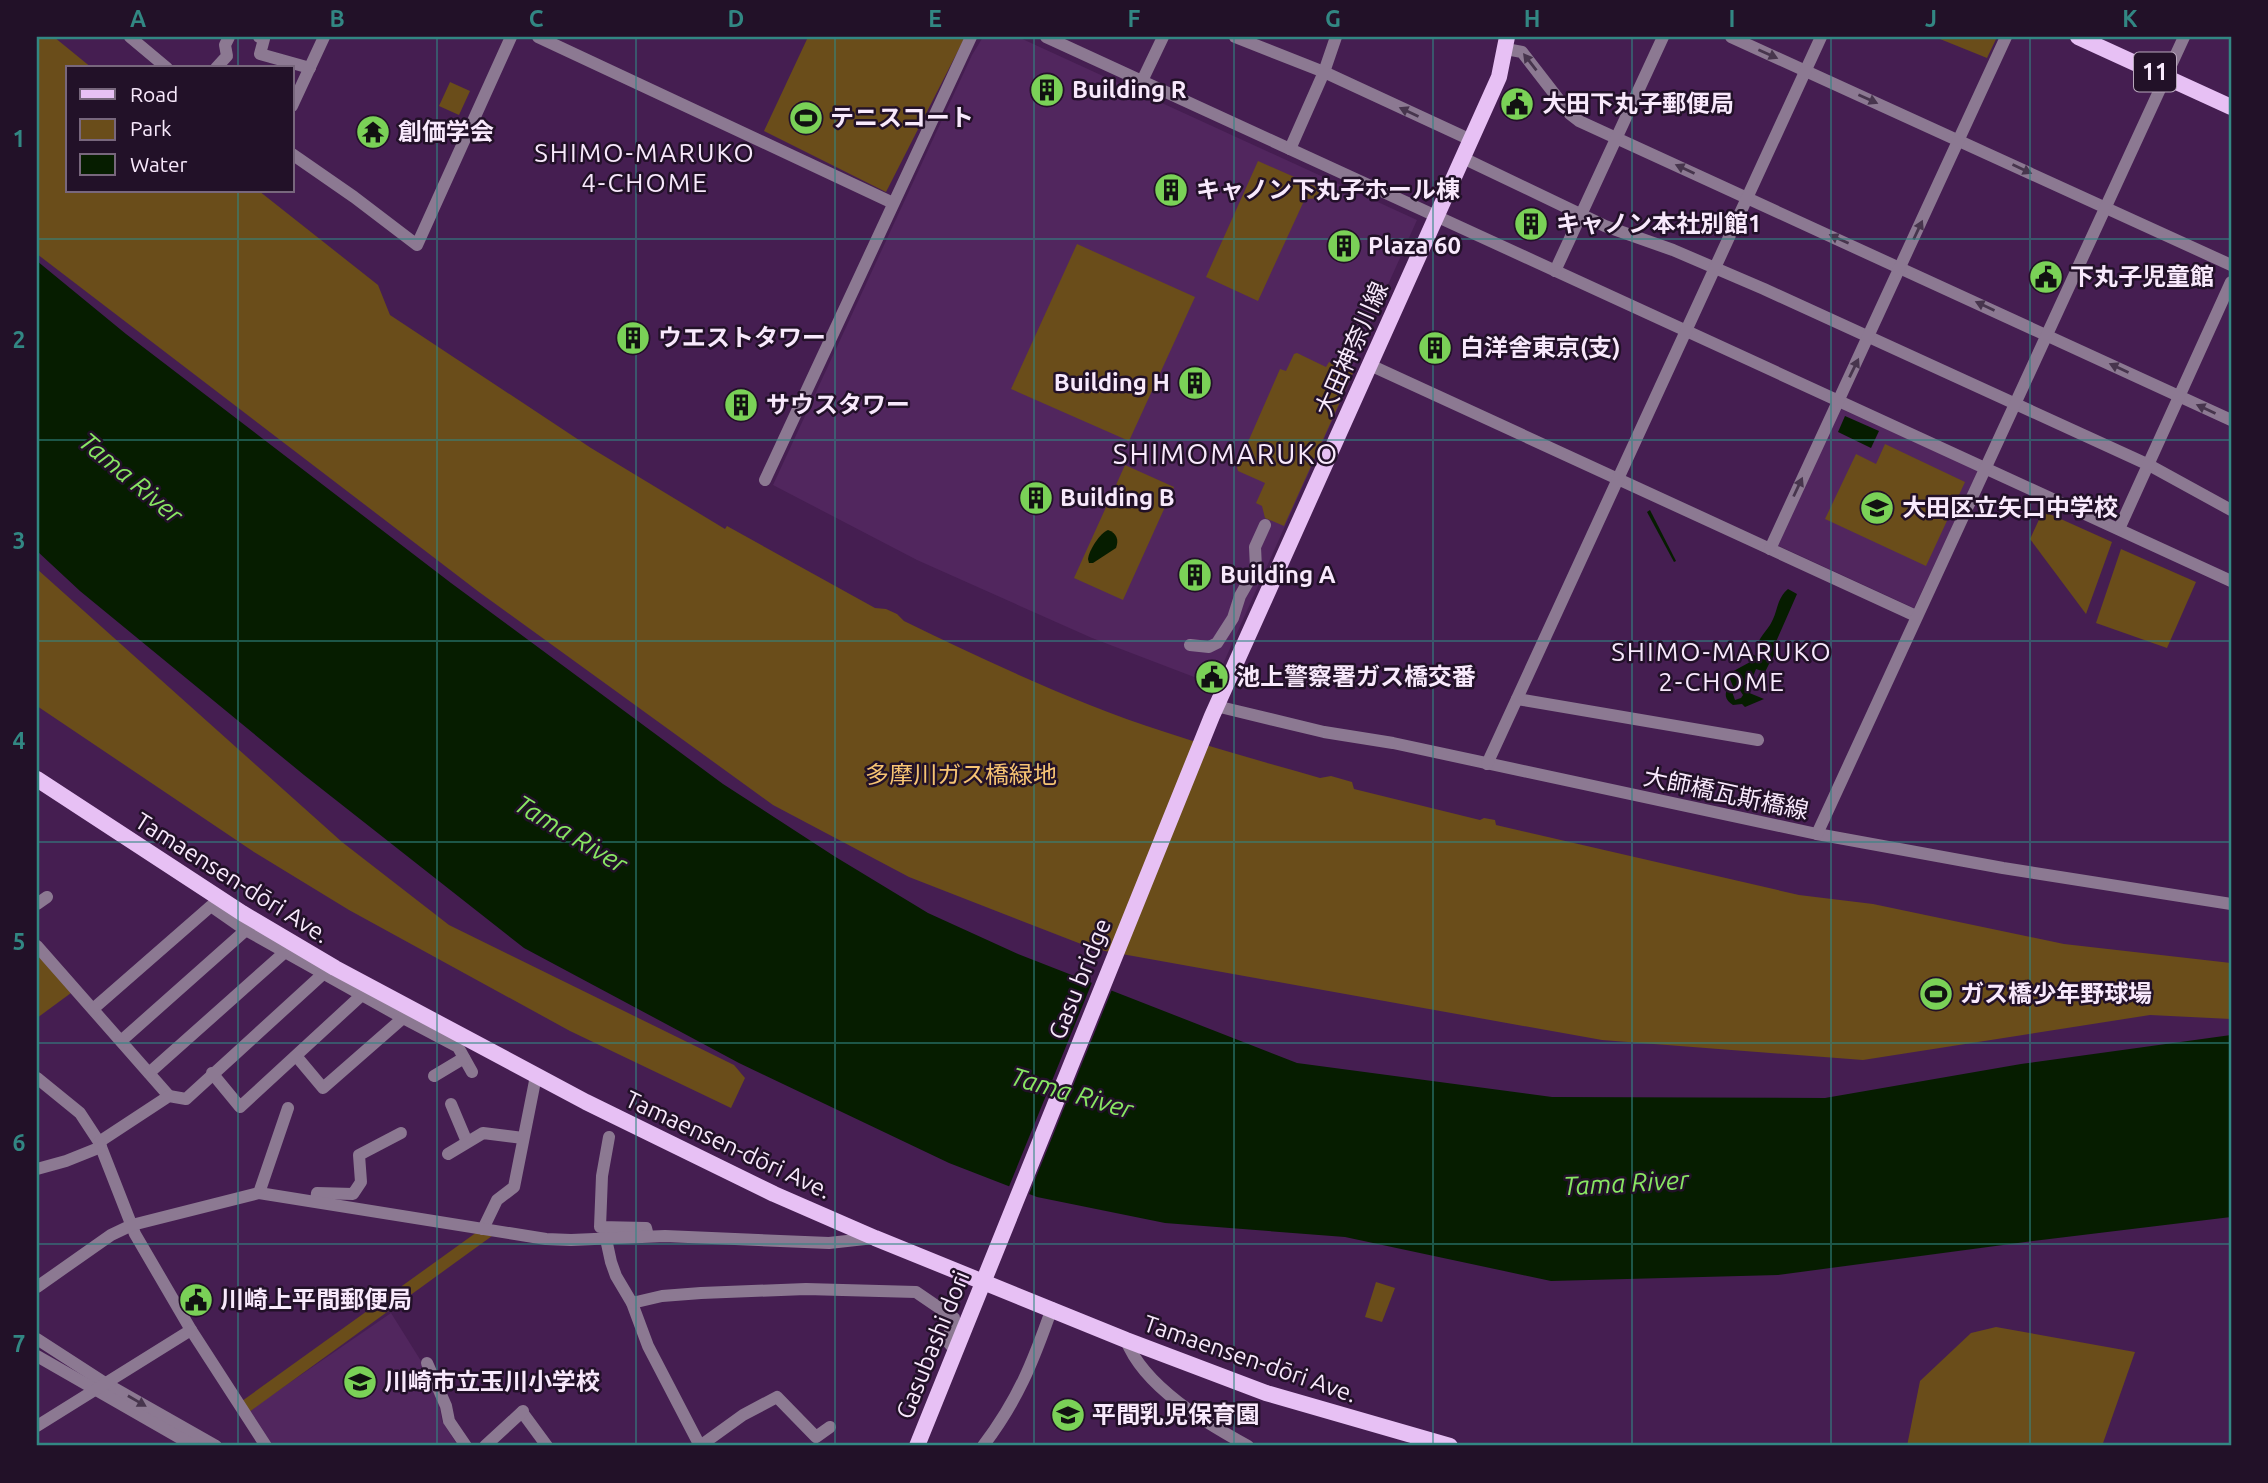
<svg xmlns="http://www.w3.org/2000/svg" width="2268" height="1483" viewBox="0 0 2268 1483" font-family="Ubuntu,'Noto Sans JP',sans-serif">
<style>
.built{fill:#51265e}
.green{fill:#6a4d1a}
.water{fill:#061d00}
.pier{fill:#451e51}
.lines{fill:none;stroke-linecap:round;stroke-linejoin:round}
.minor{stroke:#8c7992;stroke-width:12}
.major{stroke:#e7c0f4;stroke-width:16}
.oneway{fill:#47354d}
.grid{fill:none;stroke:#328783;stroke-width:2;stroke-opacity:0.55}
.labels{text-anchor:middle;stroke-width:5;stroke-linejoin:round;paint-order:stroke}
.shield{fill:#221128;stroke:#b8a8bc;stroke-width:2}
.shield-label{font-size:23px;font-weight:bold;fill:#f8e9fc}
.poi-label{font-size:24px;font-weight:bold;fill:#f8e9fc;stroke:#221128;text-anchor:start}
.street-label{font-size:24px;fill:#f8e9fc;stroke:#221128}
.park-label{font-size:24px;fill:#f7c473;stroke:#221128}
.neighbourhood-label{font-size:26px;letter-spacing:2px;fill:#f8e9fc;stroke:#221128}
.water-label{font-size:26px;font-style:italic;fill:#88e663;stroke:#221128}
.quarter-label{font-size:28px;letter-spacing:2px;fill:#f8e9fc;stroke:#221128}
.neatline{fill:none;stroke:#328783;stroke-width:2.5}
.grid-label{font-size:23px;text-anchor:middle;font-weight:bold;fill:#328783}
</style>
<rect width="100%" height="100%" fill="#451e51"/>
<g class="built">
<path d="M983 37H1018L1417 220 1360 347 1351 379 1219 673 1208 668 1202 680 1092 638 917 560 773 485 972 55Z"/>
<path d="M1839 408 1979 471 1914 608 1777 545Z"/>
<path d="M391 1313 421 1361 439 1403 442 1421 458 1446H272L247 1412Z"/>
</g>
<g class="green">
<path d="M37 37H54L92 68H68V191H259L378 285 390 315 591 448 725 529 727 526 875 608 886 609 897 614 904 621C989 662 1075 703 1165 732 1216 749 1268 763 1320 778L1331 776 1352 782 1354 789 1480 820 1484 818 1495 820 1496 825 1799 895 1873 904 2064 944 2231 963V1019L2150 1015 1863 1060 1602 1040 1094 949 909 877 773 805 479 592 37 254Z"/>
<path d="M808 37H965L886 192 764 131Z"/>
<path d="M1935 37H1997L1987 58Z"/>
<path d="M450 82 470 91 459 115 439 106Z"/>
<path d="M1258 161 1326 191 1322 198 1307 199 1303 203 1258 301 1206 277Z"/>
<path d="M1077 244 1195 297 1129 441 1011 389Z"/>
<path d="M1297 353 1326 367 1329 362 1353 373 1284 526 1265 518 1262 506 1256 503 1265 483 1238 471 1237 467 1280 369 1286 371 1294 354Z"/>
<path d="M1885 444 1965 482 1926 566 1825 519 1856 454 1876 464Z"/>
<path d="M1125 465 1174 487 1123 600 1074 578Z"/>
<path d="M2043 511 2112 542 2086 614 2030 539Z"/>
<path d="M2121 549 2196 582 2167 648 2096 623Z"/>
<path d="M37 569 342 842 449 925 734 1065 745 1078 731 1108 570 1031 349 910 254 852 37 706Z"/>
<path d="M37 954 71 993 37 1018Z"/>
<path d="M477 1232 492 1236 249 1412 242 1401Z"/>
<path d="M1376 1282 1395 1288 1382 1322 1365 1317Z"/>
<path d="M1996 1327 2135 1352 2102 1446H1907L1920 1381 1971 1333Z"/>
</g>
<g class="water">
<path d="M37 261 126 334 451 583 723 784 834 856 928 913 1018 954 1297 1063 1552 1097 1825 1098 2021 1064 2231 1035V1217L2033 1241 1778 1275 1551 1281 1345 1237 1165 1223 1037 1197 949 1163 739 1063 524 948 304 775 80 591 37 551Z"/>
<path d="M1845 416 1879 431 1871 448 1838 432Z"/>
<path d="M1650 510 1676 561 1674 562 1647 512Z"/>
<path d="M1108 530C1117 533 1119 540 1116 548L1093 563H1089L1088 559C1089 550 1100 533 1108 530Z"/>
<path d="M1788 589 1797 594 1775 644 1778 647 1772 659 1756 651C1757 640 1764 634 1770 625 1778 613 1776 599 1788 589Z"/>
<path d="M1749 653 1770 662 1765 672 1756 669 1747 692 1764 699 1745 707 1742 704 1733 705C1725 700 1723 693 1730 686L1735 700 1741 698 1743 695 1739 689H1734L1728 674 1752 661Z"/>
</g>
<path class="pier" d="M1093 980 1113 987 1028 1197 1008 1189Z"/>
<g class="lines">
<g class="minor">
<path d="M130 37 167 68"/>
<path d="M259 37 264 39 260 54 310 68"/>
<path d="M538 37 893 203"/>
<path d="M1046 37 2231 581"/>
<path d="M1235 37 1324 72 1471 140"/>
<path d="M1731 37 2231 265"/>
<path d="M1506 49 1522 52 1570 114 1579 121 2231 420"/>
<path d="M216 68 227 56 225 45 229 37"/>
<path d="M1142 81 1163 37"/>
<path d="M292 106 324 37"/>
<path d="M1290 149 1324 72 1336 37"/>
<path d="M292 154 354 197 417 245 511 37"/>
<path d="M1463 158 1605 226 1673 250 1764 289 2149 465 2231 510"/>
<path d="M1555 271 1663 37"/>
<path d="M1370 365 1916 616"/>
<path d="M765 480 971 37"/>
<path d="M2119 529 2231 282"/>
<path d="M1770 549 2006 37"/>
<path d="M1190 645 1209 647 1217 643 1233 618 1240 596 1256 568 1255 547 1265 525"/>
<path d="M1517 699 1758 740"/>
<path d="M1216 706 1324 732 1393 743 1817 834 2003 868 2231 904"/>
<path d="M1487 764 1821 37"/>
<path d="M1817 834 2184 37"/>
<path d="M37 904 47 897"/>
<path d="M37 946 169 1096"/>
<path d="M93 1009 211 906 244 929 403 1018 323 1088 297 1057"/>
<path d="M403 1018 458 1047 472 1072"/>
<path d="M121 1041 246 930"/>
<path d="M149 1073 285 952"/>
<path d="M212 1073 240 1107 365 992"/>
<path d="M434 1076 464 1058"/>
<path d="M37 1078 80 1113 99 1142 135 1234 191 1330 266 1446"/>
<path d="M451 1104 467 1142"/>
<path d="M609 1137 602 1176 600 1227 646 1228 647 1232"/>
<path d="M99 1142 169 1096 186 1099 324 973"/>
<path d="M448 1154 483 1133 523 1138"/>
<path d="M37 1169 66 1161 101 1147"/>
<path d="M259 1193 288 1108"/>
<path d="M316 1201 317 1193 353 1194 361 1182 359 1155 401 1133"/>
<path d="M483 1229 497 1200 514 1187 536 1076"/>
<path d="M606 1239 611 1262 616 1276 632 1303 648 1346 700 1446"/>
<path d="M37 1287 111 1235 132 1225 259 1193 546 1239 571 1240 665 1236 829 1243 874 1238"/>
<path d="M632 1303 662 1296 701 1293 806 1289 916 1292 954 1318 947 1341 956 1351"/>
<path d="M37 1339 105 1383 216 1446"/>
<path d="M1126 1340C1144 1387 1206 1423 1248 1446"/>
<path d="M37 1356 194 1446"/>
<path d="M427 1363 446 1406 449 1421 466 1446"/>
<path d="M522 1412 547 1446"/>
<path d="M37 1426 191 1330"/>
<path d="M485 1446 523 1411"/>
<path d="M700 1446 743 1415 777 1397 816 1437 830 1427"/>
<path d="M983 1446C1018 1400 1033 1362 1052 1308"/>
</g>
<g class="major">
<path d="M2078 37 2231 107"/>
<path d="M37 779 242 913 335 968 586 1102 774 1194 875 1238 1126 1340 1266 1393 1450 1446"/>
<path d="M917 1446 1212 716 1499 77 1507 37"/>
</g>
</g>
<defs><path id="oneway-solid" d="M-6-.8H1V-3.2L6.5 0L1 3.2V.8H-6Z" transform="scale(1.75)"/></defs>
<g class="oneway">
<use href="#oneway-solid" transform="translate(1768 54) rotate(24)"/>
<use href="#oneway-solid" transform="translate(1530 62) rotate(-128)"/>
<use href="#oneway-solid" transform="translate(1868 99) rotate(24)"/>
<use href="#oneway-solid" transform="translate(1409 112) rotate(-155)"/>
<use href="#oneway-solid" transform="translate(1685 169) rotate(-155)"/>
<use href="#oneway-solid" transform="translate(2022 169) rotate(25)"/>
<use href="#oneway-solid" transform="translate(1918 230) rotate(-65)"/>
<use href="#oneway-solid" transform="translate(1839 239) rotate(-156)"/>
<use href="#oneway-solid" transform="translate(1985 306) rotate(-155)"/>
<use href="#oneway-solid" transform="translate(1854 368) rotate(-64)"/>
<use href="#oneway-solid" transform="translate(2119 368) rotate(-155)"/>
<use href="#oneway-solid" transform="translate(2206 409) rotate(-155)"/>
<use href="#oneway-solid" transform="translate(1798 487) rotate(-65)"/>
<use href="#oneway-solid" transform="translate(137 1401) rotate(30)"/>
</g>
<path class="grid" d="M238 37V68M437 37V1446M636 37V1446M835 37V1446M1034 37V1446M1234 37V1446M1433 37V1446M1632 37V1446M1831 37V1446M2030 37V1446M238 191V1446M37 239H2231M37 440H2231M37 641H2231M37 842H2231M37 1043H2231M37 1244H2231"/>
<defs>
<g id="building-disc" transform="scale(1.75)"><circle r="9.5" fill="#7ad157" stroke="#221128"/><path d="M-4-6H4V6H1V3H-1V6H-4ZM-2.5-4.3h1.7v1.8h-1.7ZM.8-4.3h1.7v1.8H.8ZM-2.5-1h1.7V.8h-1.7ZM.8-1h1.7V.8H.8Z" fill="#111"/></g>
<g id="civic-disc" transform="scale(1.75)"><circle r="9.5" fill="#7ad157" stroke="#221128"/><path d="M-.6-6.5H3V-4.5H.6V-3L4-1V1h2V6H-6V1h2V-1L-.6-3ZM-1.2 2.5V6h2.4V2.5Z" fill="#111"/></g>
<g id="stadium-disc" transform="scale(1.75)"><circle r="9.5" fill="#7ad157" stroke="#221128"/><path d="M0-5a6.5 5 0 1 0 0 10a6.5 5 0 1 0 0-10ZM-3.5-1.8h7v3.6h-7Z" fill="#111"/></g>
<g id="temple-disc" transform="scale(1.75)"><circle r="9.5" fill="#7ad157" stroke="#221128"/><path d="M0-6L5-2H3V0L6.5 2.5H4V6H1.5V3h-3V6H-4V2.5H-6.5L-3 0V-2H-5Z" fill="#111"/></g>
<g id="school-disc" transform="scale(1.75)"><circle r="9.5" fill="#7ad157" stroke="#221128"/><path d="M0-5L7-2L0 1L-7-2ZM-4 1L0 2.5L4 1V4Q0 6-4 4Z" fill="#111"/></g>
</defs>
<g fill-rule="evenodd">
<use href="#building-disc" x="1047" y="90"/>
<use href="#civic-disc" x="1517" y="104"/>
<use href="#stadium-disc" x="806" y="118"/>
<use href="#temple-disc" x="373" y="132"/>
<use href="#building-disc" x="1171" y="190"/>
<use href="#building-disc" x="1531" y="224"/>
<use href="#building-disc" x="1344" y="246"/>
<use href="#civic-disc" x="2046" y="277"/>
<use href="#building-disc" x="633" y="338"/>
<use href="#building-disc" x="1435" y="348"/>
<use href="#building-disc" x="1195" y="383"/>
<use href="#building-disc" x="741" y="405"/>
<use href="#building-disc" x="1036" y="498"/>
<use href="#school-disc" x="1877" y="508"/>
<use href="#building-disc" x="1195" y="575"/>
<use href="#civic-disc" x="1212" y="677"/>
<use href="#stadium-disc" x="1936" y="994"/>
<use href="#civic-disc" x="196" y="1300"/>
<use href="#school-disc" x="360" y="1382"/>
<use href="#school-disc" x="1068" y="1415"/>
</g>
<g class="labels">
<rect class="shield" x="2134" y="52.5" width="42" height="39" rx="5"/>
<g class="shield-label">
<text x="2155" y="80">11</text>
</g>
<g class="poi-label">
<text x="1072" y="98">Building R</text>
<text x="1542" y="112">大田下丸子郵便局</text>
<text x="830" y="126">テニスコート</text>
<text x="398" y="140">創価学会</text>
<text x="1196" y="198">キャノン下丸子ホール棟</text>
<text x="1556" y="232">キャノン本社別館1</text>
<text x="1368" y="254">Plaza 60</text>
<text x="2070" y="285">下丸子児童館</text>
<text x="658" y="346">ウエストタワー</text>
<text x="1460" y="356">白洋舎東京(支)</text>
<text x="1170" y="391" text-anchor="end">Building H</text>
<text x="766" y="413">サウスタワー</text>
<text x="1060" y="506">Building B</text>
<text x="1902" y="516">大田区立矢口中学校</text>
<text x="1220" y="583">Building A</text>
<text x="1236" y="685">池上警察署ガス橋交番</text>
<text x="1960" y="1002">ガス橋少年野球場</text>
<text x="220" y="1308">川崎上平間郵便局</text>
<text x="384" y="1390">川崎市立玉川小学校</text>
<text x="1092" y="1423">平間乳児保育園</text>
</g>
<g class="street-label">
<text transform="translate(1352 349) rotate(-66)" y="8">大田神奈川線</text>
<text transform="translate(1726 794) rotate(12)" y="8">大師橋瓦斯橋線</text>
<text transform="translate(232 878) rotate(32)" y="8">Tamaensen-dōri Ave.</text>
<text transform="translate(1080 979) rotate(-68)" y="8">Gasu bridge</text>
<text transform="translate(728 1145) rotate(25)" y="8">Tamaensen-dōri Ave.</text>
<text transform="translate(933 1345) rotate(-68)" y="8">Gasubashi dori</text>
<text transform="translate(1250 1359) rotate(19)" y="8">Tamaensen-dōri Ave.</text>
</g>
<g class="park-label">
<text x="961" y="783">多摩川ガス橋緑地</text>
</g>
<g class="neighbourhood-label">
<text x="645" y="162">SHIMO-MARUKO<tspan x="645" dy="30">4-CHOME</tspan></text>
<text x="1722" y="661">SHIMO-MARUKO<tspan x="1722" dy="30">2-CHOME</tspan></text>
</g>
<g class="water-label">
<text transform="translate(131 478) rotate(40)" y="9">Tama River</text>
<text transform="translate(571 834) rotate(31)" y="9">Tama River</text>
<text transform="translate(1072 1093) rotate(16)" y="9">Tama River</text>
<text transform="translate(1626 1183) rotate(-3)" y="9">Tama River</text>
</g>
<g class="quarter-label">
<text x="1226" y="464">SHIMOMARUKO</text>
</g>
</g>
<rect width="2268" height="1483" fill="none" stroke="#221128" stroke-width="77"/>
<rect x="66" y="66" width="228" height="126" fill="#221128" stroke="#78677d" stroke-width="2"/>
<rect x="80" y="89" width="35" height="10" fill="#e7c0f4" stroke="#78677d" stroke-width="2"/>
<text x="130" y="102" font-size="21" fill="#f8e9fc">Road</text>
<rect x="80" y="119" width="35" height="21" fill="#6a4d1a" stroke="#78677d" stroke-width="2"/>
<text x="130" y="136" font-size="21" fill="#f8e9fc">Park</text>
<rect x="80" y="154" width="35" height="21" fill="#061d00" stroke="#78677d" stroke-width="2"/>
<text x="130" y="172" font-size="21" fill="#f8e9fc">Water</text>
<rect x="38" y="38" width="2192" height="1406" class="neatline"/>
<g class="grid-label">
<text x="138" y="27">A</text>
<text x="337" y="27">B</text>
<text x="536" y="27">C</text>
<text x="736" y="27">D</text>
<text x="935" y="27">E</text>
<text x="1134" y="27">F</text>
<text x="1333" y="27">G</text>
<text x="1532" y="27">H</text>
<text x="1732" y="27">I</text>
<text x="1931" y="27">J</text>
<text x="2130" y="27">K</text>
<text x="19" y="147">1</text>
<text x="19" y="348">2</text>
<text x="19" y="549">3</text>
<text x="19" y="749">4</text>
<text x="19" y="950">5</text>
<text x="19" y="1151">6</text>
<text x="19" y="1352">7</text>
</g>
</svg>
